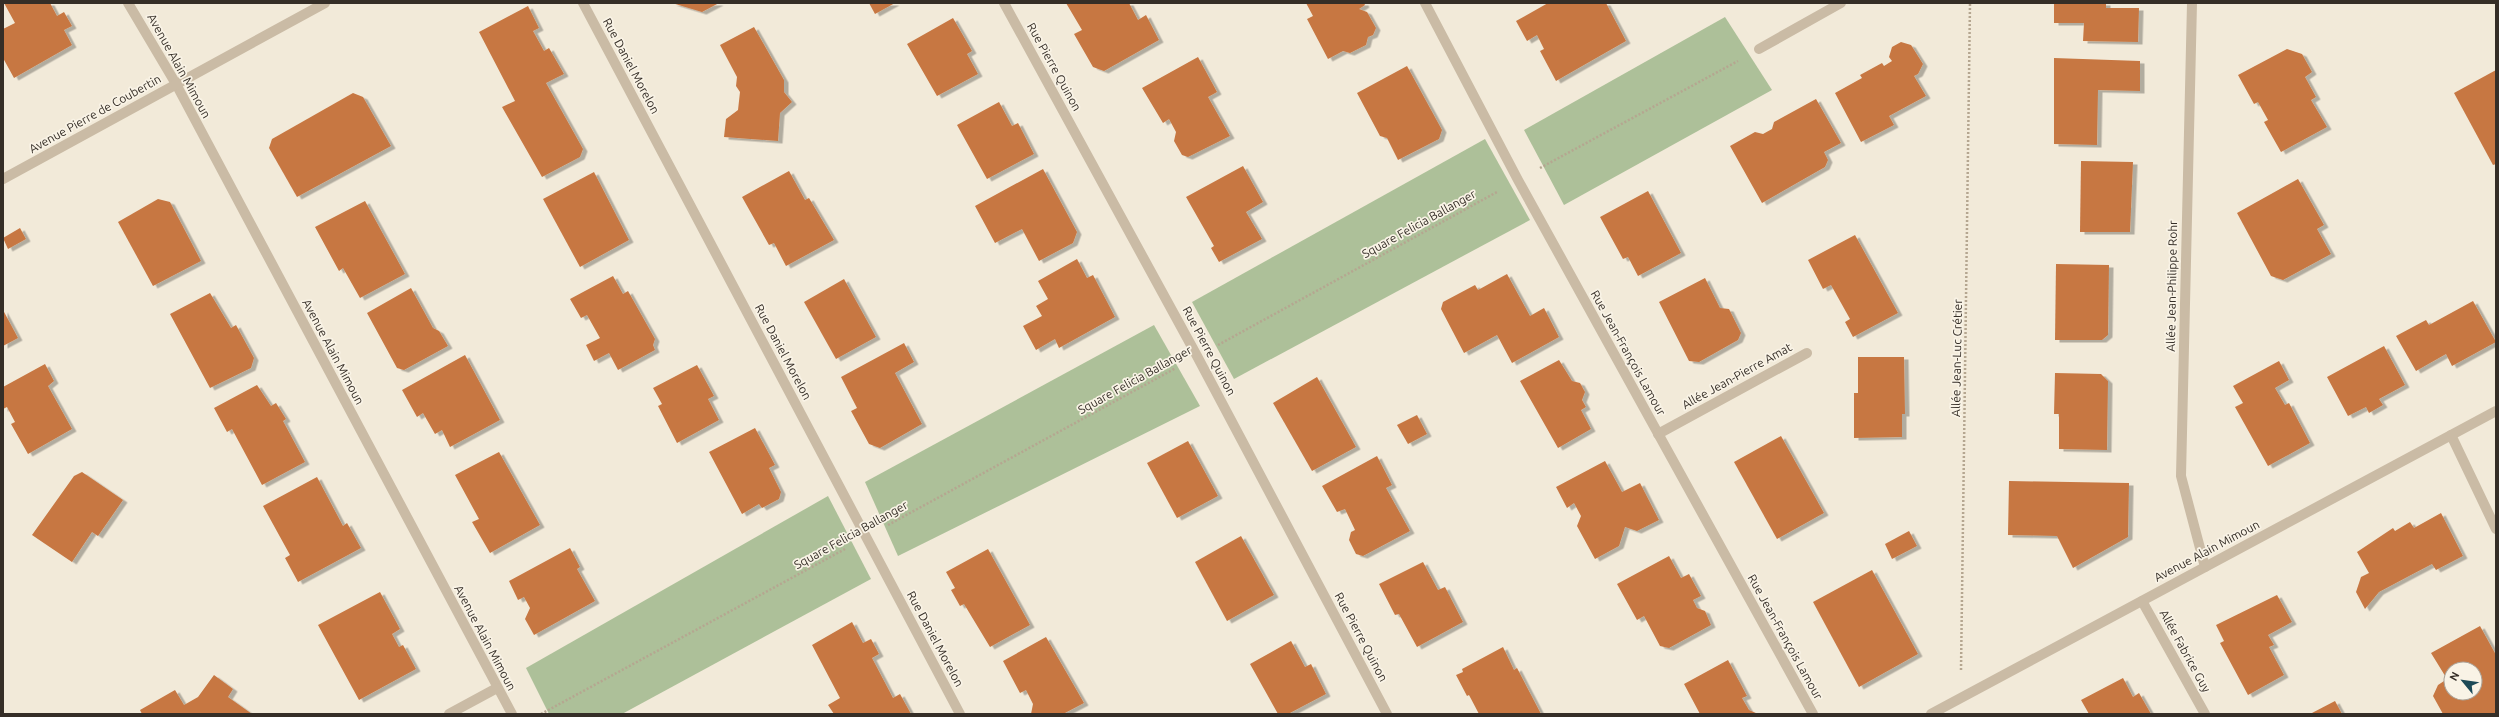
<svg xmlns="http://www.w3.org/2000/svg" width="2499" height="717" viewBox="0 0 2499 717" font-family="Ubuntu,sans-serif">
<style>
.green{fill:#adc099}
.building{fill:#c77742;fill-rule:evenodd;filter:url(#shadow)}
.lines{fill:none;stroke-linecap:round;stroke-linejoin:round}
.path{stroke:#b5a690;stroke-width:2.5;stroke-dasharray:2 2;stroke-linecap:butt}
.minor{stroke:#cabba5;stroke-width:10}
.labels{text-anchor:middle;stroke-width:3.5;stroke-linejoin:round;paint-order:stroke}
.street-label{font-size:12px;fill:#352e27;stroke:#f9f3e6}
</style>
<defs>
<filter id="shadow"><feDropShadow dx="4.5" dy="2.5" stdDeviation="0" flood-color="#0004"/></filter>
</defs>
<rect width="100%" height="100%" fill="#f2ead9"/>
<g class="green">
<path d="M1725 17 1772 90 1564 205 1524 130Z"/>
<path d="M1485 139 1530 220 1234 379 1192 302Z"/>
<path d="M1154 325 1200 406 898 556 865 482Z"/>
<path d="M828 496 871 579 622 714H549L526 668Z"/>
</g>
<g class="building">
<path d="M4 3H50L57 16 64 12 72 26 64 30 72 45 14 78 3 58V29L15 23Z"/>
<path d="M672 3H719L702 12Z"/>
<path d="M869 3H895L875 14Z"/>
<path d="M1066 3H1129L1138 20 1146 15 1159 40 1104 71 1093 67 1074 34 1082 30Z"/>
<path d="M1306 3H1364L1365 5 1359 9 1367 12 1376 28 1373 35 1368 37 1366 45 1350 53 1343 51 1328 59 1307 19 1313 16Z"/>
<path d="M1548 3H1606L1626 41 1556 81 1540 51 1544 49 1537 35 1527 41 1516 21Z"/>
<path d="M2054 3H2106V8H2139L2138 42 2083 41 2084 23H2054Z"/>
<path d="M528 6 539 28 533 31 544 51 549 48 564 74 546 83 583 149 580 157 542 177 502 107 515 101 479 32Z"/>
<path d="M953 18 972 51 967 54 978 74 937 96 907 44Z"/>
<path d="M754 27 784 80V92L792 102 780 113 778 141 724 137 726 119 738 110 740 92 736 86 737 77 720 45Z"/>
<path d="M1901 42 1911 45 1923 64 1918 74 1914 76 1926 96 1889 116 1894 125 1861 142 1835 93 1862 78 1860 75 1882 63 1884 66 1892 61 1889 57 1892 47Z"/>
<path d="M2287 49 2302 54 2312 72 2305 77 2316 97 2311 100 2327 127 2281 152 2264 122 2268 120 2258 102 2254 104 2238 75Z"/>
<path d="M1198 57 1217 92 1208 97 1230 136 1188 157 1182 155 1174 141 1176 132 1169 119 1163 123 1142 88Z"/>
<path d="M2054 58 2140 61V91L2098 90 2097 145 2054 144Z"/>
<path d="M1407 66 1442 130 1439 139 1398 160 1387 138 1380 136 1357 93Z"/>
<path d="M2496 70V164L2493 165 2454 93Z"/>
<path d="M353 93 363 97 391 146 297 197 269 148 272 139Z"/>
<path d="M1816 99 1841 143 1824 152 1828 160 1825 167 1762 203 1730 146 1755 132 1763 134 1772 129 1774 122Z"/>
<path d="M999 102 1012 126 1018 123 1034 154 987 179 957 125Z"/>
<path d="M2081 161 2133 162 2130 232H2080Z"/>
<path d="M1243 166 1263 202 1246 212 1262 239 1219 262 1211 248 1214 246 1186 197Z"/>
<path d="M1043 169 1077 232 1073 243 1039 261 1022 229 995 243 975 206Z"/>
<path d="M789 171 805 200 809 198 834 240 786 266 774 243 769 245 742 197Z"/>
<path d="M594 172 629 240 580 267 543 199Z"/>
<path d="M2298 179 2324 225 2317 229 2331 254 2283 280 2271 276 2237 213Z"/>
<path d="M1648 191 1681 253 1638 276 1628 257 1623 259 1600 217Z"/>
<path d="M158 199 170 202 201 261 153 286 118 222Z"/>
<path d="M365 201 405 274 360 298 343 268 339 271 315 227Z"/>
<path d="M20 228 26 239 8 249 3 238Z"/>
<path d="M1855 235 1898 313 1853 337 1845 322 1850 319 1831 285 1823 289 1808 260Z"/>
<path d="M1077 259 1087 278 1093 275 1115 317 1059 348 1055 339 1036 350 1023 326 1042 316 1036 306 1048 299 1038 281Z"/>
<path d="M2056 264 2109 265 2108 335 2102 340H2055Z"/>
<path d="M1507 274 1530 316 1544 308 1559 337 1512 363 1497 335 1464 353 1441 309 1443 302 1475 285 1478 290Z"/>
<path d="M613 276 623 294 628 291 655 339 653 345 655 350 618 370 609 353 594 361 586 345 600 338 587 315 581 318 570 299Z"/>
<path d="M1705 278 1720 308 1729 309 1741 333 1738 340 1699 362 1689 361 1659 302Z"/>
<path d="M844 279 876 337 836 359 804 302Z"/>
<path d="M411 288 433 328 439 331 448 346 404 370 397 368 367 313Z"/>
<path d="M210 293 231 328 236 325 254 358 251 368 210 388 170 314Z"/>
<path d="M2473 301 2496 342 2452 366 2446 354 2416 371 2396 336 2426 320 2429 325Z"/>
<path d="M3 310 18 338 3 346Z"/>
<path d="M904 343 914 362 895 373 922 424 880 448 869 444 851 411 857 408 841 377Z"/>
<path d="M2384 346 2405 385 2379 399 2383 405 2369 413 2366 407 2348 416 2327 377Z"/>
<path d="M465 355 500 420 450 447 442 430 435 434 423 413 417 417 402 390Z"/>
<path d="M1858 357H1904L1905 414H1902V437L1854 438V393H1858Z"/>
<path d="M1559 360 1572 381 1580 383 1585 392 1582 400 1586 407 1581 410 1591 429 1558 448 1520 381Z"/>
<path d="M2279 361 2289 380 2275 388 2285 405 2289 403 2310 443 2268 466 2235 407 2243 403 2233 386Z"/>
<path d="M45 364 54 381 48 386 72 429 28 454 11 424 15 422 7 407 3 409V387Z"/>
<path d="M697 365 714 396 708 399 719 420 677 443 658 406 662 404 653 388Z"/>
<path d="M2055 373 2101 374 2108 381 2107 450 2059 449V414H2054Z"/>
<path d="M1317 377 1356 447 1312 471 1273 403Z"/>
<path d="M257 385 271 406 276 403 286 419 283 421 305 462 262 485 232 429 227 432 214 408Z"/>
<path d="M1417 415 1427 434 1408 444 1397 425Z"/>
<path d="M755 428 775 465 769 468 781 492 779 499 762 508 759 504 742 514 709 452Z"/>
<path d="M1781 436 1824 513 1777 539 1734 462Z"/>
<path d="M1188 441 1218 496 1177 518 1147 463Z"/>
<path d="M499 452 540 525 490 553 472 522 479 519 455 475Z"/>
<path d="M1377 456 1392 485 1386 488 1410 531 1363 556 1356 554 1349 540 1351 532 1355 530 1345 509 1337 512 1322 486Z"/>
<path d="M1605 461 1622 492 1640 483 1659 520 1637 531 1625 527 1619 546 1595 559 1577 526 1581 516 1574 503 1567 508 1556 487Z"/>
<path d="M82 472 123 500 98 536 92 532 72 562 32 535 74 476Z"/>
<path d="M317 477 343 526 347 523 361 548 298 582 285 558 290 555 263 506Z"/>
<path d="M2009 481 2129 483 2128 537 2073 568 2057 536 2008 535Z"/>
<path d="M2441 513 2463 556 2436 570 2432 564 2411 575 2379 592 2365 609 2356 592 2361 577 2369 573 2357 552 2393 528 2395 531 2410 522 2414 528Z"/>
<path d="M1909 531 1917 546 1892 559 1885 544Z"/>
<path d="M1241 536 1274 595 1227 621 1195 562Z"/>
<path d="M570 548 580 567 577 569 595 601 534 635 525 619 530 608 524 597 518 600 509 581Z"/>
<path d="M988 549 1030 625 990 647 964 604 960 606 951 590 955 588 946 572Z"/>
<path d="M1669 556 1681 578 1689 574 1701 596 1693 600 1697 608 1705 611 1711 625 1669 648 1660 646 1644 616 1637 620 1617 584Z"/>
<path d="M1423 562 1438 590 1445 587 1463 622 1417 647 1399 614 1395 615 1379 584Z"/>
<path d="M1872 570 1918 654 1859 687 1813 602Z"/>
<path d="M380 592 400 629 392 634 399 647 403 645 416 669 359 700 318 625Z"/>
<path d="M2277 595 2292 622 2268 635 2274 645 2269 647 2284 675 2248 695 2220 643 2224 641 2216 625Z"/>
<path d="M852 622 863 643 871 639 879 654 872 658 893 698 900 694 911 714H834L828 705 840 698 812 645Z"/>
<path d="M2480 626 2496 655V714H2443L2433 696 2438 685 2447 679 2431 653ZM2451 669H2475V693H2451Z"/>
<path d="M1046 637 1084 703 1063 714H1031L1033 704 1026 690 1020 693 1003 661Z"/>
<path d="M1291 641 1305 667 1311 664 1326 694 1288 714H1278L1250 664Z"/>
<path d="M1503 647 1514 670 1517 668 1541 714H1479L1469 695 1467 696 1456 675 1463 672 1462 669Z"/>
<path d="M1728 660 1747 696 1742 698 1749 710 1758 714H1700L1684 684Z"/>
<path d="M214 675 233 689 228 697 252 714H142L140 710 175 690 184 705 198 697Z"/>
<path d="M2123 678 2133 697 2139 693 2151 714H2089L2081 700Z"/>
<path d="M2335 701 2342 714H2310Z"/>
</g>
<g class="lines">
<g class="path">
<path d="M1540 168 1738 61"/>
<path d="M1218 345 1497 192"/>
<path d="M888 525 1176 368"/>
<path d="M1961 670 1970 3"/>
<path d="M541 714 845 549"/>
</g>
<g class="minor">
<path d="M128 3 176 84 512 714"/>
<path d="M583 3 960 714"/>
<path d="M1004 3 1197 356 1387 714"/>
<path d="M1425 3 1518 180 1813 714"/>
<path d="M2192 3 2181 476 2205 567"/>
<path d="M1759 49 1841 3"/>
<path d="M3 179 325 3"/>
<path d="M1658 434 1807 353"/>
<path d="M2451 435 2496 529"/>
<path d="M2142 601 2205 714"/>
<path d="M449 714 497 688"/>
<path d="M1931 714 2496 411"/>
</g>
</g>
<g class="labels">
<g class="street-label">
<text transform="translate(179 66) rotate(61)" y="4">Avenue Alain Mimoun</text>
<text transform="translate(631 66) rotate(62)" y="4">Rue Daniel Morelon</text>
<text transform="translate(1054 67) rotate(61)" y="4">Rue Pierre Quinon</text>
<text transform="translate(95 114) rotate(-29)" y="4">Avenue Pierre de Coubertin</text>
<text transform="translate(1419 224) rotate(-29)" y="4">Square Felicia Ballanger</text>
<text transform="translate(2172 286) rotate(-89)" y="4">Allée Jean-Philippe Rohr</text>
<text transform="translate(1209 351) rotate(62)" y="4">Rue Pierre Quinon</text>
<text transform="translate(333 352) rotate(62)" y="4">Avenue Alain Mimoun</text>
<text transform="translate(783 352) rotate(62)" y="4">Rue Daniel Morelon</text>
<text transform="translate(1628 353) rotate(61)" y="4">Rue Jean-François Lamour</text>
<text transform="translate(1957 358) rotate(-89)" y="4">Allée Jean-Luc Crétier</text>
<text transform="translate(1737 376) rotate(-29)" y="4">Allée Jean-Pierre Amat</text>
<text transform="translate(1135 380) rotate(-29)" y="4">Square Felicia Ballanger</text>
<text transform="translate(851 535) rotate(-29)" y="4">Square Felicia Ballanger</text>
<text transform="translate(2207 551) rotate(-28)" y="4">Avenue Alain Mimoun</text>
<text transform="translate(1361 637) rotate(62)" y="4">Rue Pierre Quinon</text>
<text transform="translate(1785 637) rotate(61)" y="4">Rue Jean-François Lamour</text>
<text transform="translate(485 638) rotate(62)" y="4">Avenue Alain Mimoun</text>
<text transform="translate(935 639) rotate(62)" y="4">Rue Daniel Morelon</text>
<text transform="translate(2185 651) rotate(61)" y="4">Allée Fabrice Guy</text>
</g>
</g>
<rect width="2499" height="717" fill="none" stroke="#352e27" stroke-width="8"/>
<g transform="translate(2463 681) rotate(299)"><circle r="19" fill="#f9f3e6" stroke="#aba49a"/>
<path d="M0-3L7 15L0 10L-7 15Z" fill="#1c4a57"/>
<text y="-6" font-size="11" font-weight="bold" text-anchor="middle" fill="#352e27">N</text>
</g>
</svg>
